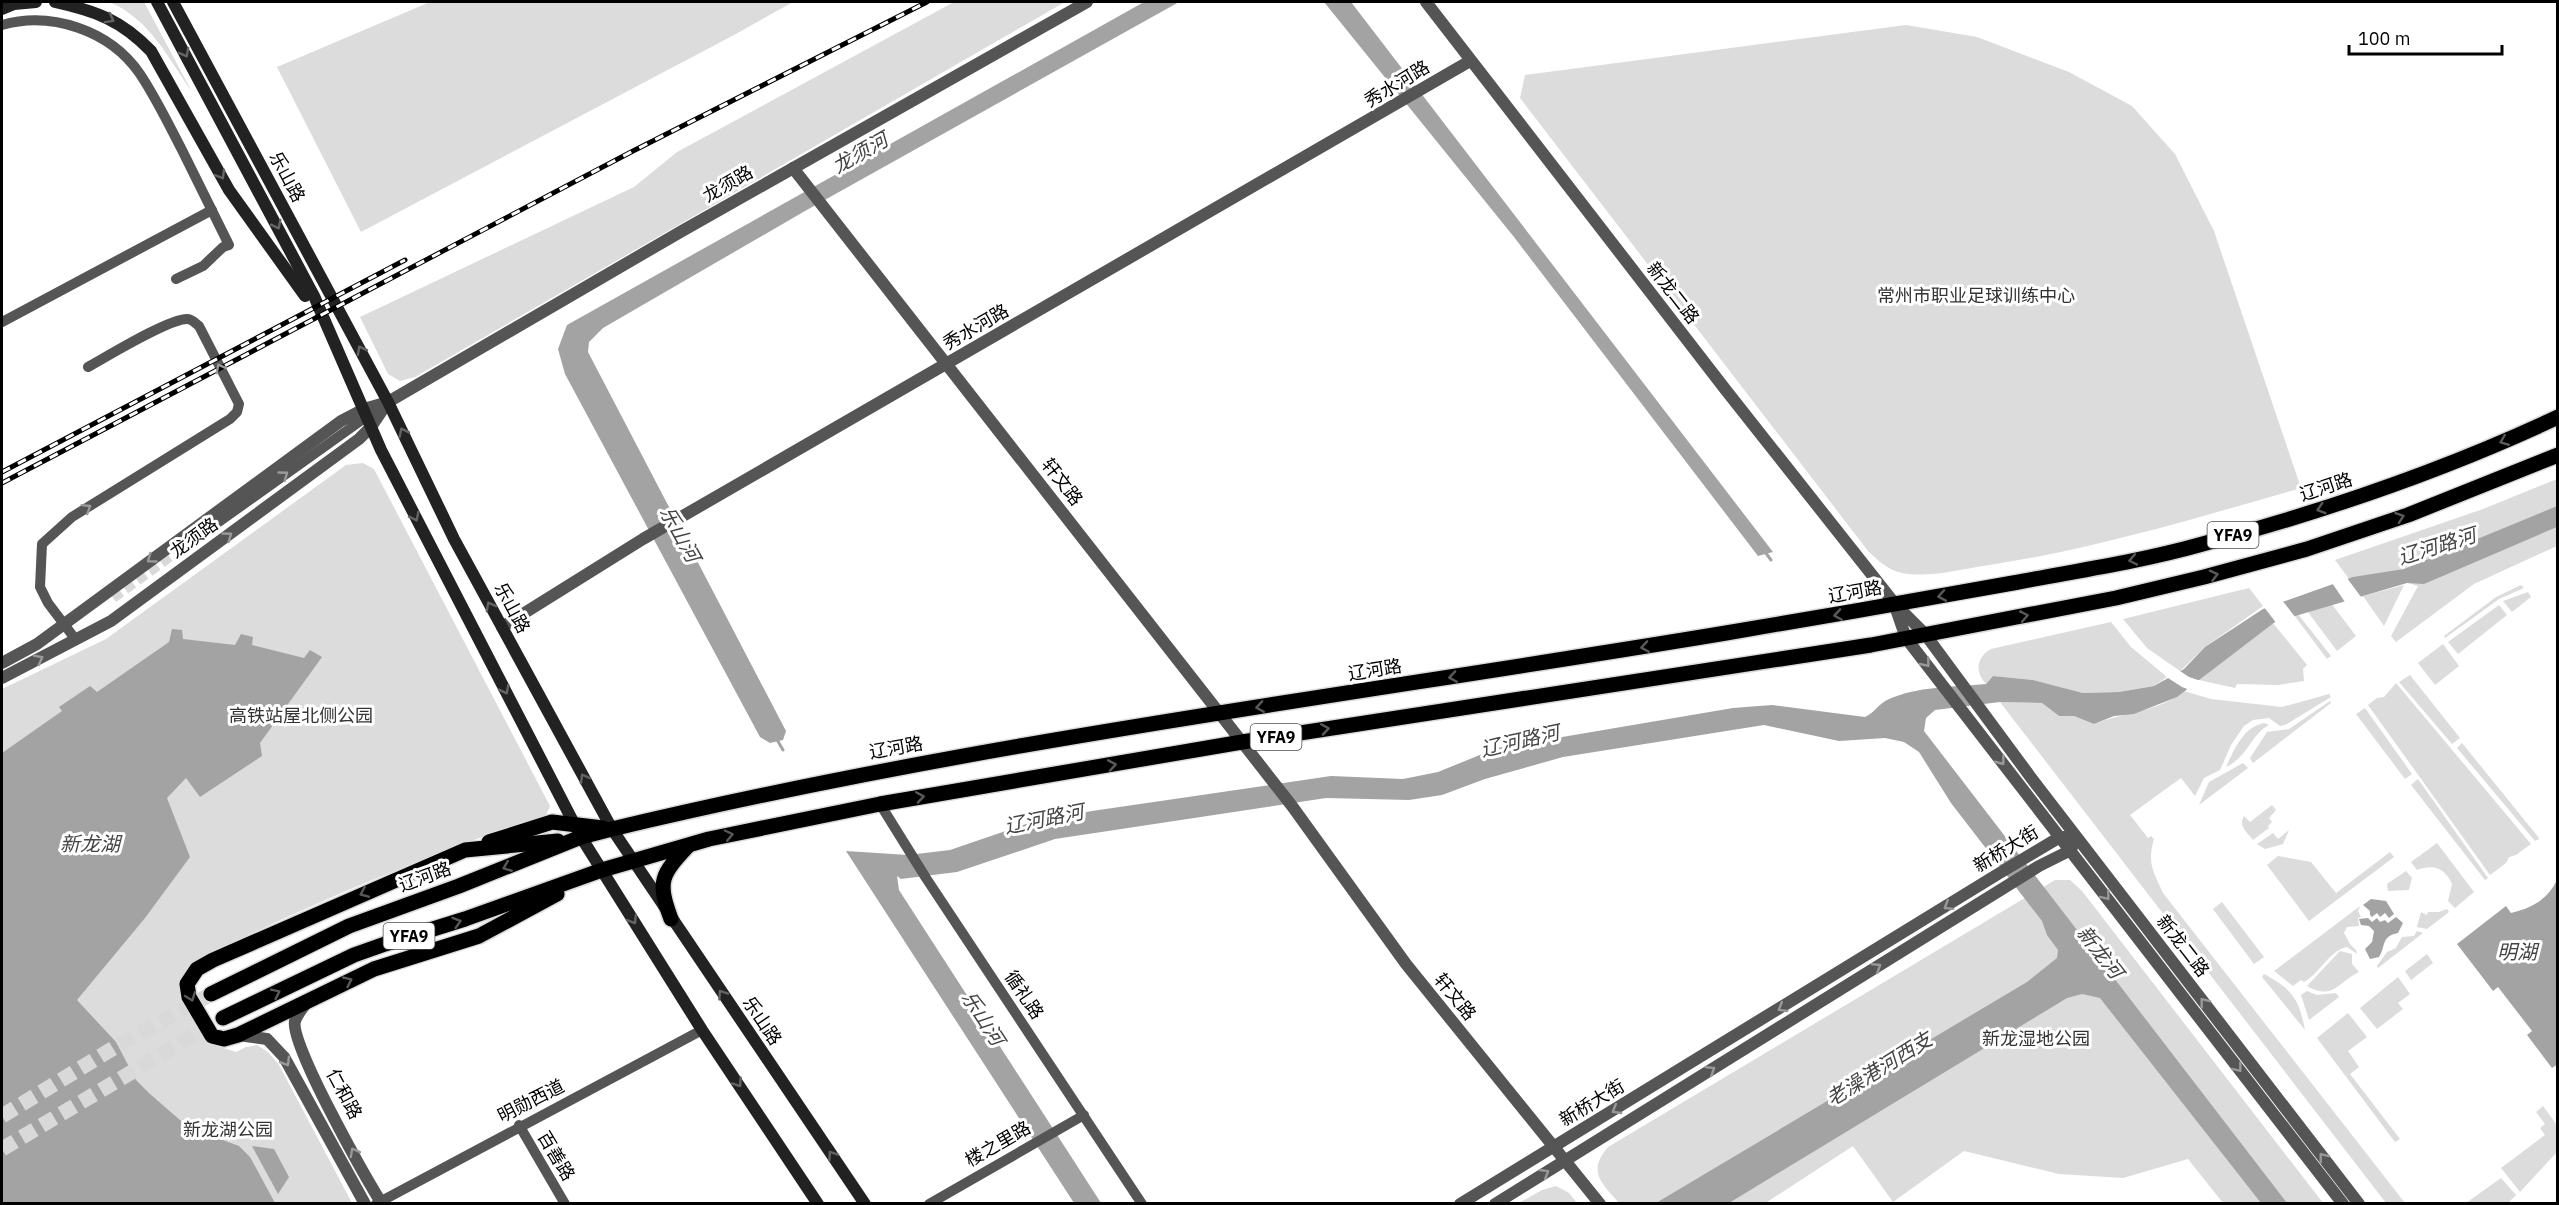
<svg xmlns="http://www.w3.org/2000/svg" width="2559" height="1205" viewBox="0 0 2559 1205" font-family="'IBM Plex Sans','Noto Sans SC',sans-serif">
<style>
.green{fill:#dcdcdc}
.water{fill:#a3a3a3}
.pier{fill:#fff}
.lines{fill:none;stroke-linecap:round;stroke-linejoin:round}
.stream{stroke:#a3a3a3;stroke-width:3}
.minor-tunnel{stroke:#d9d9d9;stroke-width:10;stroke-dasharray:10 5;stroke-linecap:butt}
.primary-tunnel{stroke:#d9d9d9;stroke-width:15;stroke-dasharray:15 8;stroke-linecap:butt}
.primary-casing{stroke:#dbdbdb;stroke-width:18}
.minor{stroke:#555;stroke-width:10}
.tertiary{stroke:#555;stroke-width:12}
.secondary{stroke:#222;stroke-width:12}
.primary{stroke:#000;stroke-width:15}
.rail-casing{stroke:#000;stroke-width:5}
.rail{stroke:#fff;stroke-width:3;stroke-dasharray:9;stroke-linecap:butt}
.oneway{stroke:#646464}
.oneway2{stroke:#999}
.oneway3{stroke:#595959}
.labels{text-anchor:middle;stroke-width:6;stroke-linejoin:round;paint-order:stroke}
.shield{fill:#fff;stroke:#4c4c4c;stroke-width:1.5}
.shield-label{font-size:16px;font-weight:bold;fill:#000}
.street-label{font-size:18px;fill:#000;stroke:#fff}
.park-label{font-size:18px;fill:#333;stroke:#fff}
.water-label{font-size:20px;font-style:italic;fill:#444;stroke:#fff}
</style>
<rect width="100%" height="100%" fill="#fff"/>
<g class="green">
<path d="M109 2H144L192 92C169 59 149 18 109 2Z"/>
<path d="M430 2H793L734 35 361 232 277 67Z"/>
<path d="M954 2H1065L415 377 400 381 388 374 360 317 634 187 677 152Z"/>
<path d="M1906 25 1977 37 2069 72 2132 106 2175 154 2214 231 2301 488C2196 518 2092 550 1983 566 1957 570 1928 578 1902 573 1887 570 1878 560 1868 551L1520 98 1525 75Z"/>
<path d="M363 463 374 469 550 806 546 815C426 854 313 904 199 958 187 967 182 974 179 988L211 1044 236 1052 246 1047 257 1045 268 1052 279 1065 352 1203 2 1204V689L106 639 346 465Z"/>
<path d="M2557 479V506L2404 569 2349 579 2335 560 2483 509Z"/>
<path d="M2557 527V546L2474 584 2396 642 2391 636 2418 586 2408 583H2424Z"/>
<path d="M2404 585 2384 626 2363 596Z"/>
<path d="M2521 585 2524 588 2499 599 2445 638 2444 636 2496 597Z"/>
<path d="M2249 588 2263 606 2205 647 2180 671 2147 648 2123 619Z"/>
<path d="M2321 590 2356 636 2337 651 2302 604Z"/>
<path d="M2528 592 2531 597 2512 612 2503 601Z"/>
<path d="M2499 605 2507 615 2458 654 2448 642Z"/>
<path d="M2288 607 2294 609 2331 656 2327 659Z"/>
<path d="M2111 622 2131 647 2167 677 2154 686 2119 692 2083 693 2033 680 1993 676 1986 684C1974 671 1977 657 1991 649Z"/>
<path d="M2273 623 2307 665 2303 669 2304 681 2278 685 2237 684 2235 688 2199 680Z"/>
<path d="M2443 644 2459 666 2435 685 2418 663Z"/>
<path d="M2410 675 2460 738 2452 744 2399 682Z"/>
<path d="M2396 683 2531 844 2516 855 2509 857 2506 863 2490 875 2368 705 2377 698 2384 697Z"/>
<path d="M2184 691 2211 699 2282 707 2329 694 2331 697 2285 725 2280 726 2269 718 2253 720 2244 726 2231 745 2220 770 2204 778 2195 796 2181 778 2130 815 2148 838 2151 836 2154 839C2147 863 2153 871 2163 893L2405 1203H2386L2000 702 2042 703 2059 716H2074L2094 724C2124 712 2159 712 2184 691Z"/>
<path d="M2330 701 2331 703 2253 763 2250 758 2267 732 2289 729Z"/>
<path d="M2365 708 2412 774 2405 779 2356 714Z"/>
<path d="M2264 723 2269 725C2251 734 2248 757 2226 767 2234 750 2243 727 2264 723Z"/>
<path d="M2462 743 2539 838V839L2535 841 2457 748Z"/>
<path d="M2243 763 2248 768 2199 805 2209 782Z"/>
<path d="M2418 779 2488 878 2485 880 2411 785Z"/>
<path d="M2272 805 2276 810 2269 818 2272 822 2268 826 2269 828 2253 840C2247 832 2238 826 2244 816L2250 822Z"/>
<path d="M2289 830 2283 844 2265 849 2257 844 2273 833 2278 839Z"/>
<path d="M2437 843 2474 892 2455 908 2448 901 2452 884C2445 868 2433 864 2417 870L2411 862Z"/>
<path d="M2390 852 2394 857 2309 921 2267 865 2278 856 2311 862 2336 893Z"/>
<path d="M2406 871 2412 878 2409 890 2388 891 2387 884Z"/>
<path d="M2055 880H2070L2082 891 2323 1203H2223L2188 1159 2123 1178 2059 1174 1964 1151 1893 1202 1853 1146 1764 1204 1619 1203C1601 1182 1587 1172 1608 1147Z"/>
<path d="M2222 902 2264 957 2254 964 2213 909Z"/>
<path d="M2360 906 2358 911 2361 917 2358 918 2359 926 2347 927 2344 933 2350 944 2356 950 2357 954 2347 947C2330 950 2320 973 2304 982L2301 980 2293 986 2274 971Z"/>
<path d="M2447 909 2449 912 2427 929 2417 927 2421 912 2427 915 2428 912H2439Z"/>
<path d="M2417 931 2423 933 2378 968 2377 966 2387 952 2396 948 2402 937 2414 936Z"/>
<path d="M2340 951 2352 954V964L2359 972C2338 982 2333 1001 2307 986Z"/>
<path d="M2427 954 2433 963 2411 980 2405 971Z"/>
<path d="M2264 974C2292 989 2299 999 2305 1030L2262 977Z"/>
<path d="M2398 977 2410 994 2398 1003 2403 1009 2377 1029 2360 1008Z"/>
<path d="M2307 991 2317 995 2336 993 2339 997 2309 1020 2301 995Z"/>
<path d="M2348 1013 2367 1037 2348 1051 2359 1067 2350 1074 2400 1139 2395 1142 2317 1038Z"/>
<path d="M2543 1106 2557 1125V1152L2520 1192 2501 1168 2545 1135 2540 1128 2545 1124 2536 1112Z"/>
<path d="M2501 1178 2516 1195 2508 1203H2466Z"/>
<path d="M1556 1186 1569 1193 1577 1203H1519L1542 1190Z"/>
</g>
<g class="water">
<path d="M1144 2H1179L805 211 603 328 589 342 588 352 786 731 783 740 770 743 760 737 565 374 558 349 567 325Z"/>
<path d="M1324 2H1351L1773 552 1758 556 1514 237Z"/>
<path d="M2557 506V527L2424 584 2407 583 2275 622 2177 697 2134 714 2114 716 2094 724 2074 716H2059L2042 703 2000 702 1935 710 1926 718 1924 731 2287 1203H2261L2100 998 2082 994 2067 998 1729 1203H1656L2027 982 2057 958 2058 950 2047 935 2042 921 1951 803 1919 752 1904 742 1885 738 1839 741 1764 725 1563 757 1485 779 1442 795 1409 800 1326 798 1055 839 957 872 901 879 897 876 899 890 1101 1203H1074L846 851 908 855 950 850 1026 824 1092 811 1331 776 1403 779 1438 772 1497 748 1733 708 1772 705 1865 717C1874 713 1879 704 1887 700 1917 686 1954 687 1986 684L1993 676 2033 680 2083 693 2119 692 2154 686 2184 669 2205 647 2263 609 2353 577 2404 569Z"/>
<path d="M172 629 182 630 183 639 235 645 241 634 253 637 252 645 304 658 310 650 322 657 260 743 262 756 200 797 186 778 167 798 190 857 145 918 77 1000 116 1042 136 1080 150 1094 188 1127 239 1146 250 1157 275 1203H2V753L62 711 59 707 90 686 97 692 169 642Z"/>
<path d="M2557 880 2558 1064 2552 1068 2527 1035 2532 1031 2498 987 2493 991 2457 944 2506 906 2511 913C2532 908 2547 900 2557 880Z"/>
<path d="M2371 899 2386 901 2394 914 2389 918 2385 913 2380 917 2377 913 2372 917 2370 915V911L2363 905Z"/>
<path d="M2396 917 2403 923 2398 933C2381 936 2386 946 2379 957L2370 959 2365 949 2372 942 2374 931 2369 926 2361 925 2359 919 2368 918 2372 922 2377 918 2380 922 2385 920 2388 923Z"/>
<path d="M252 1146 274 1149 289 1177 278 1194Z"/>
</g>
<g class="pier">
<path d="M2347 578 2361 597 2345 602 2332 583Z"/>
<path d="M2281 599 2296 618 2277 624 2264 607Z"/>
<path d="M2177 669 2189 677 2201 681 2190 690 2182 687 2165 676Z"/>
</g>
<g class="lines">
<g class="stream">
<path d="M1765 552 1771 560"/>
<path d="M776 738 783 750"/>
</g>
<path class="minor-tunnel" d="M113 598 185 546"/>
<g class="primary-tunnel">
<path d="M2 1116 117 1046 211 994"/>
<path d="M2 1149 223 1018"/>
</g>
<g class="primary-casing">
<g id="primary">
<path d="M489 842 552 822 603 828"/>
<path d="M557 894 479 936 374 969 238 1035 224 1039 212 1036 189 997 187 984 197 969 213 960 465 850 558 841"/>
<path d="M671 919C657 881 661 875 688 846"/>
<path d="M211 994 349 926 459 886 581 837 612 829C979 741 1354 695 1726 633 1822 617 1917 600 2013 583 2075 571 2138 562 2199 545 2322 512 2443 471 2558 417"/>
<path d="M223 1018 354 955 385 944 465 919 602 870 709 839 880 804 1242 742 1871 645 2116 598 2204 577 2307 549 2408 515 2558 455"/>
</g>
</g>
<g class="minor">
<path d="M2 25C51 11 110 30 140 74 156 98 169 125 182 150 198 182 213 213 229 245L223 247 203 266 176 279"/>
<path d="M2 322 212 210"/>
<path d="M185 546 373 412"/>
<path d="M76 640 48 603 40 587 42 544 72 517 230 419 237 412 239 404 199 326C195 323 192 319 187 319 168 319 108 356 88 367"/>
<path d="M880 804 926 878 1142 1204"/>
<path d="M519 1125 565 1204"/>
<path d="M376 1204 702 1030"/>
<path d="M929 1204 1084 1115"/>
</g>
<g class="tertiary">
<path d="M1426 2 1725 389 1895 604 1925 634 2032 779 2359 1204"/>
<path d="M793 168 1292 806 1406 964 1600 1204"/>
<path d="M1896 609 1906 638 2343 1204"/>
<path d="M502 627 643 539 1470 61"/>
<path d="M2 663 37 644 341 421 364 409 388 402 682 231 1087 2"/>
<path d="M2 678 111 621 359 439 371 427 388 402"/>
<path d="M307 1001C304 1007 297 1014 295 1021 289 1043 366 1178 382 1204"/>
<path d="M238 1035 267 1039 284 1057 365 1204"/>
<path d="M1460 1204 1998 874 2060 837H2066"/>
<path d="M1495 1204 2039 866 2071 850 2073 844"/>
</g>
<g class="secondary">
<path d="M55 2C96 11 121 20 151 51L229 190 305 296"/>
<path d="M157 2 314 296 381 450 581 837 702 1030 818 1204"/>
<path d="M173 2 388 402 454 539 612 829 865 1204"/>
<path d="M2 9 14 4 36 2"/>
</g>
<use href="#primary" class="primary"/>
<g class="rail-casing">
<g id="rail">
<path d="M2 472 405 260"/>
<path d="M2 483 633 151 927 2"/>
</g>
</g>
<use href="#rail" class="rail"/>
</g>
<defs><path id="oneway-chevron" d="M-2-3.5L2.5 0L-2 3.5" fill="none" stroke-width="1.6" stroke-linecap="round" stroke-linejoin="round" transform="scale(1.5)"/></defs>
<g class="oneway">
<use href="#oneway-chevron" transform="translate(110 19) rotate(29)"/>
<use href="#oneway-chevron" transform="translate(185 53) rotate(62)"/>
<use href="#oneway-chevron" transform="translate(221 175) rotate(60)"/>
<use href="#oneway-chevron" transform="translate(277 225) rotate(63)"/>
<use href="#oneway-chevron" transform="translate(361 350) rotate(-118)"/>
<use href="#oneway-chevron" transform="translate(403 432) rotate(-116)"/>
<use href="#oneway-chevron" transform="translate(415 517) rotate(63)"/>
<use href="#oneway-chevron" transform="translate(490 606) rotate(-118)"/>
<use href="#oneway-chevron" transform="translate(505 690) rotate(63)"/>
<use href="#oneway-chevron" transform="translate(584 778) rotate(-119)"/>
<use href="#oneway-chevron" transform="translate(633 920) rotate(58)"/>
<use href="#oneway-chevron" transform="translate(722 994) rotate(-124)"/>
<use href="#oneway-chevron" transform="translate(738 1083) rotate(56)"/>
<use href="#oneway-chevron" transform="translate(832 1155) rotate(-124)"/>
</g>
<g class="oneway2">
<use href="#oneway-chevron" transform="translate(220 368) rotate(-118)"/>
<use href="#oneway-chevron" transform="translate(284 475) rotate(-36)"/>
<use href="#oneway-chevron" transform="translate(87 508) rotate(-32)"/>
<use href="#oneway-chevron" transform="translate(228 536) rotate(-36)"/>
<use href="#oneway-chevron" transform="translate(151 559) rotate(144)"/>
<use href="#oneway-chevron" transform="translate(39 659) rotate(-27)"/>
<use href="#oneway-chevron" transform="translate(1926 663) rotate(51)"/>
<use href="#oneway-chevron" transform="translate(2001 761) rotate(53)"/>
<use href="#oneway-chevron" transform="translate(2106 896) rotate(52)"/>
<use href="#oneway-chevron" transform="translate(1948 906) rotate(148)"/>
<use href="#oneway-chevron" transform="translate(1877 967) rotate(-32)"/>
<use href="#oneway-chevron" transform="translate(2204 1002) rotate(-128)"/>
<use href="#oneway-chevron" transform="translate(1782 1008) rotate(149)"/>
<use href="#oneway-chevron" transform="translate(286 1062) rotate(59)"/>
<use href="#oneway-chevron" transform="translate(2238 1068) rotate(52)"/>
<use href="#oneway-chevron" transform="translate(1711 1070) rotate(-32)"/>
<use href="#oneway-chevron" transform="translate(1616 1110) rotate(149)"/>
<use href="#oneway-chevron" transform="translate(354 1152) rotate(-118)"/>
<use href="#oneway-chevron" transform="translate(2323 1157) rotate(-128)"/>
<use href="#oneway-chevron" transform="translate(1545 1173) rotate(-31)"/>
</g>
<g class="oneway3">
<use href="#oneway-chevron" transform="translate(2504 441) rotate(158)"/>
<use href="#oneway-chevron" transform="translate(2321 509) rotate(162)"/>
<use href="#oneway-chevron" transform="translate(2400 517) rotate(-19)"/>
<use href="#oneway-chevron" transform="translate(2133 560) rotate(168)"/>
<use href="#oneway-chevron" transform="translate(2214 575) rotate(-15)"/>
<use href="#oneway-chevron" transform="translate(1942 596) rotate(170)"/>
<use href="#oneway-chevron" transform="translate(1838 615) rotate(171)"/>
<use href="#oneway-chevron" transform="translate(2024 616) rotate(-11)"/>
<use href="#oneway-chevron" transform="translate(1645 647) rotate(171)"/>
<use href="#oneway-chevron" transform="translate(1453 677) rotate(171)"/>
<use href="#oneway-chevron" transform="translate(1260 707) rotate(171)"/>
<use href="#oneway-chevron" transform="translate(1325 729) rotate(-9)"/>
<use href="#oneway-chevron" transform="translate(1112 765) rotate(-10)"/>
<use href="#oneway-chevron" transform="translate(920 797) rotate(-9)"/>
<use href="#oneway-chevron" transform="translate(729 835) rotate(-12)"/>
<use href="#oneway-chevron" transform="translate(507 867) rotate(158)"/>
<use href="#oneway-chevron" transform="translate(364 893) rotate(157)"/>
<use href="#oneway-chevron" transform="translate(457 922) rotate(-17)"/>
<use href="#oneway-chevron" transform="translate(348 981) rotate(-25)"/>
<use href="#oneway-chevron" transform="translate(276 993) rotate(-26)"/>
<use href="#oneway-chevron" transform="translate(191 997) rotate(69)"/>
</g>
<g class="labels">
<g class="shield">
<rect x="2207.5" y="522" width="51" height="26" rx="4.5"/>
<rect x="1250.5" y="724" width="51" height="26" rx="4.5"/>
<rect x="383.5" y="923" width="51" height="26" rx="4.5"/>
</g>
<g class="shield-label">
<text x="2233" y="541">YFA9</text>
<text x="1276" y="743">YFA9</text>
<text x="409" y="942">YFA9</text>
</g>
<g class="street-label">
<text transform="translate(1397 84) rotate(-31)" y="6">秀水河路</text>
<text transform="translate(287 177) rotate(62)" y="6">乐山路</text>
<text transform="translate(728 184) rotate(-30)" y="6">龙须路</text>
<text transform="translate(1673 293) rotate(52)" y="6">新龙二路</text>
<text transform="translate(976 327) rotate(-30)" y="6">秀水河路</text>
<text transform="translate(1062 482) rotate(52)" y="6">轩文路</text>
<text transform="translate(2326 487) rotate(-18)" y="6">辽河路</text>
<text transform="translate(194 538) rotate(-36)" y="6">龙须路</text>
<text transform="translate(1855 592) rotate(-10)" y="6">辽河路</text>
<text transform="translate(512 608) rotate(62)" y="6">乐山路</text>
<text transform="translate(1375 670) rotate(-9)" y="6">辽河路</text>
<text transform="translate(896 748) rotate(-10)" y="6">辽河路</text>
<text transform="translate(2006 849) rotate(-31)" y="6">新桥大街</text>
<text transform="translate(425 877) rotate(-20)" y="6">辽河路</text>
<text transform="translate(2183 946) rotate(52)" y="6">新龙二路</text>
<text transform="translate(1024 995) rotate(56)" y="6">循礼路</text>
<text transform="translate(1455 997) rotate(51)" y="6">轩文路</text>
<text transform="translate(762 1021) rotate(56)" y="6">乐山路</text>
<text transform="translate(344 1094) rotate(62)" y="6">仁和路</text>
<text transform="translate(531 1101) rotate(-27)" y="6">明勋西道</text>
<text transform="translate(1592 1103) rotate(-31)" y="6">新桥大街</text>
<text transform="translate(998 1144) rotate(-30)" y="6">楼之里路</text>
<text transform="translate(556 1156) rotate(59)" y="6">百善路</text>
</g>
<g class="park-label">
<text x="1976" y="302">常州市职业足球训练中心</text>
<text x="301" y="722">高铁站屋北侧公园</text>
<text x="2036" y="1045">新龙湿地公园</text>
<text x="228" y="1136">新龙湖公园</text>
</g>
<g class="water-label">
<text transform="translate(860 153) rotate(-30)" y="7">龙须河</text>
<text transform="translate(680 534) rotate(61)" y="7">乐山河</text>
<text transform="translate(2437 546) rotate(-17)" y="7">辽河路河</text>
<text transform="translate(1520 741) rotate(-13)" y="7">辽河路河</text>
<text transform="translate(1044 819) rotate(-11)" y="7">辽河路河</text>
<text x="90" y="851">新龙湖</text>
<text transform="translate(2100 952) rotate(52)" y="7">新龙河</text>
<text x="2517" y="959">明湖</text>
<text transform="translate(983 1018) rotate(57)" y="7">乐山河</text>
<text transform="translate(1879 1069) rotate(-32)" y="7">老澡港河西支</text>
</g>
</g>
<rect width="2559" height="1205" fill="none" stroke="#000000" stroke-width="6"/>
<path d="M2349 45v9h153v-9" fill="none" stroke="#000000" stroke-width="3"/>
<text x="2358" y="45" font-size="18" fill="#000000" stroke="#ffffff" stroke-width="4.5" paint-order="stroke">100 m</text>
</svg>
